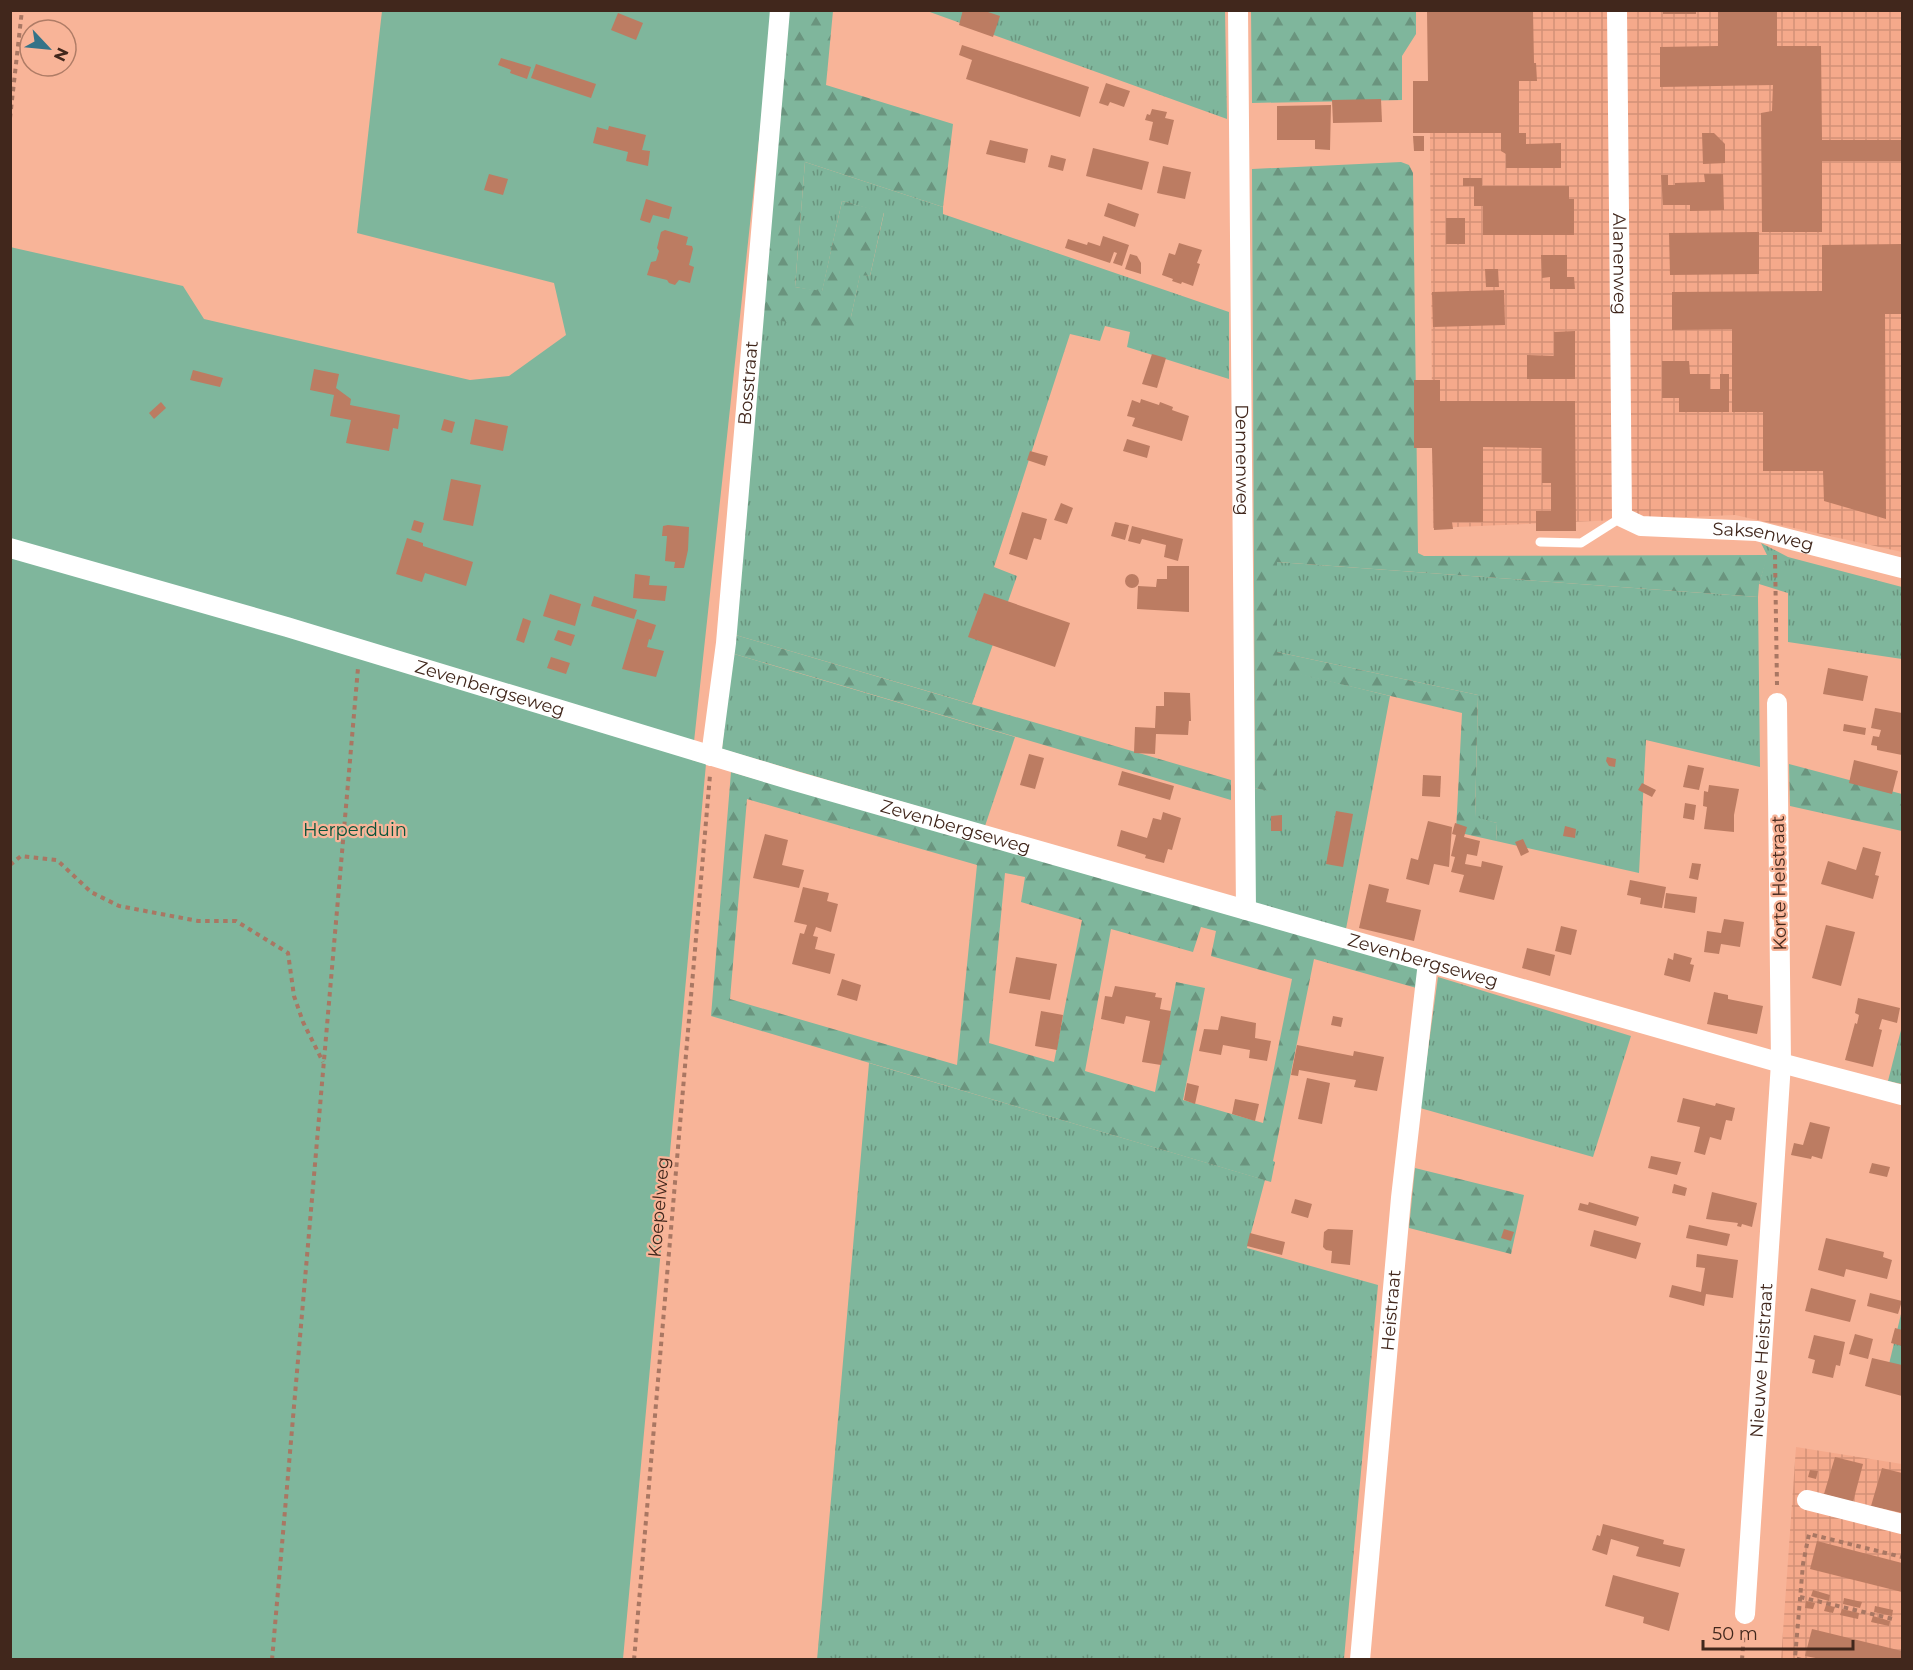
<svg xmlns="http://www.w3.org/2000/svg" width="1913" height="1670" viewBox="0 0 1913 1670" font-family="Montserrat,sans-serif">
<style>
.industrial{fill:url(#industrial-grid)}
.grass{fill:url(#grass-tufts)}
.forest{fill:url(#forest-firs);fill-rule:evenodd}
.park{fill:#7fb69c}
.building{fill:#bc7c62}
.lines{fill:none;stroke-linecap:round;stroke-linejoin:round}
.path{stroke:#a97763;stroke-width:4;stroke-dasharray:4.5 4.5;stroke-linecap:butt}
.service{stroke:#fff;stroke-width:9}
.minor{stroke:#fff;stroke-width:20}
.labels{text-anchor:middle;stroke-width:4.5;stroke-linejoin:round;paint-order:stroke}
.street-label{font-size:18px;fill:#41271c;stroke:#f8b498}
.park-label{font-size:18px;fill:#08543a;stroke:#f8b498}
</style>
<defs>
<pattern id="industrial-grid" width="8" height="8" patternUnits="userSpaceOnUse" patternTransform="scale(1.5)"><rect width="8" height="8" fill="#f5a98b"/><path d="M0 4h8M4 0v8" fill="none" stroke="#d39177"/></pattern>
<pattern id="grass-tufts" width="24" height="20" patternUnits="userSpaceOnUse" patternTransform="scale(1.5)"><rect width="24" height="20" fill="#7fb69c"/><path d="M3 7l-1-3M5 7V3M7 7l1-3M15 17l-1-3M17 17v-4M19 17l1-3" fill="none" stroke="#6a947e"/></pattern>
<pattern id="forest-firs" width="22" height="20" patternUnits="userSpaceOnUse" patternTransform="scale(1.5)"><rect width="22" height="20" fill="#7fb69c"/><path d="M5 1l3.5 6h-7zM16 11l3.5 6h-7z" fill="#6a947e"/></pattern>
</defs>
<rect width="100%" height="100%" fill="#f8b498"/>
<g class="industrial">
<path d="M1429 11H1902V552L1735 515 1433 528Z"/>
<path d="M1796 1447 1902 1464V1659L1781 1660Z"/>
</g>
<g class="grass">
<path d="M927 11H1225L1227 119Z"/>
<path d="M805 162 943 207V214L1229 312V379L1127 347 1130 332 1105 326 1100 341 1070 334 994 567 1017 576 972 704 732 634 762 317H851L860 274 870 276 884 213 842 201 822 292 795 287Z"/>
<path d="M1761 543 1788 557 1902 587V659L1788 642V593L1759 584 1767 555Z"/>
<path d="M1277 562 1758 597 1760 767 1646 740 1639 873 1496 841 1497 823 1475 818 1478 695 1277 652Z"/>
<path d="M731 653 1015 737 985 826 722 749Z"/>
<path d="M1277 668 1390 696 1346 929 1255 903V788L1277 792Z"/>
<path d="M1438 977 1631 1036 1593 1157 1420 1108Z"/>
<path d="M1902 1026V1084L1888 1081Z"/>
<path d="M869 1063 1265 1180 1247 1248 1378 1285 1344 1659 817 1660Z"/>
<path d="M1902 1310V1371L1889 1364Z"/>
</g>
<g class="forest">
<path d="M789 11H833L826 85 953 124 943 207 805 162 795 287 822 291 842 201 884 212 870 276 860 275 851 317 860 319 856 336 762 317Z"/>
<path d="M1251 11H1416V34L1402 56V100L1252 103Z"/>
<path d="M1401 162 1409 165 1413 173 1418 553 1424 556 1768 555 1759 584 1758 597 1277 562V652L1478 695 1475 817 1497 823 1496 841 1456 832 1462 713 1277 669V793L1255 788 1252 169Z"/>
<path d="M732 634 1231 780V800L731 653Z"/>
<path d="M1789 764 1902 794V831L1790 806Z"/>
<path d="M731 772 1422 970 1420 989 1314 959 1273 1161 1275 1162 1271 1182 711 1016ZM747 799 977 865 957 1065 730 999ZM1005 873 1025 877 1021 902 1082 920 1054 1062 989 1043ZM1201 927 1216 931 1211 956 1292 979 1263 1123 1183 1100 1205 988 1176 982 1155 1092 1085 1071 1111 929 1193 952Z"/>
<path d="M1415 1168 1524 1195 1511 1254 1409 1228Z"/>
</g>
<path class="park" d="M382 11H773L692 760 706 764 623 1659H11L10 247 183 286 204 319 470 380 509 376 566 335 554 283 357 233Z"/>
<g class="building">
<path d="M963 10H982L1000 16 993 37 959 25Z"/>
<rect x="1663" y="10" width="33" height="4"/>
<path d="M1718 10H1777V46H1821L1822 140H1902V161H1822V232H1762L1761 113 1772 111 1773 85 1660 87V47L1718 46Z"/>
<path d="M1427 12H1533L1534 63H1536L1537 81H1519V133H1526V144L1561 143V168H1506V154L1501 151V133H1413V81H1428Z"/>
<path d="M618 13 643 23 636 40 611 30Z"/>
<path d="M962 45 1089 87 1080 117 966 79 972 60 959 55Z"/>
<path d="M501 58 531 67 527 79 510 73 511 70 498 65Z"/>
<path d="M536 64 596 84 591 98 531 78Z"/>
<path d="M1106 83 1130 91 1124 107 1110 102 1108 106 1099 103Z"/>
<path d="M1381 99 1382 122 1333 123 1332 100Z"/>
<path d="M1331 105 1330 150 1315 149V140H1277V106Z"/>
<path d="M1152 109 1167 112 1165 118 1174 120 1168 145 1149 140 1153 122 1145 120 1147 114 1150 115Z"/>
<path d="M609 126 646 135 642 150 650 151 648 166 626 161 628 152 593 143 597 127 608 130Z"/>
<path d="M1702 133H1714L1725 144V163L1703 164Z"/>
<path d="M1413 136H1424V151H1414Z"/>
<path d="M990 140 1028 149 1025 163 986 154Z"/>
<path d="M1093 148 1149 162 1142 190 1086 176Z"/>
<path d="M1051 155 1066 159 1063 171 1048 167Z"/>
<path d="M1163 166 1191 172 1185 199 1157 193Z"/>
<path d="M489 174 508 179 503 195 484 190Z"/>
<path d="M1704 174H1723L1724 210 1690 211V205H1663L1661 175H1668V185H1675V183L1705 182Z"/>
<path d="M1463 178H1482V186H1569V199H1574V235H1483V206H1474V186H1463Z"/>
<path d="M646 199 672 207 669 219 653 215 650 223 640 220Z"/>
<path d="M1108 203 1139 214 1135 227 1104 216Z"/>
<rect x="1446" y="218" width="19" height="26"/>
<path d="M665 230 688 237 686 245 692 246 693 249 689 265 694 267 690 283 679 280 675 285 669 283 667 280 647 275 651 262 656 261 659 251 657 248 661 232Z"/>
<path d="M1759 232V274L1670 275 1669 233Z"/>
<path d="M1103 236 1129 245 1122 266 1113 263 1117 253 1114 252 1110 263 1065 248 1068 239 1087 245 1088 242 1100 246Z"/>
<path d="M1179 243 1202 250 1197 263 1200 264 1193 286 1182 282 1181 284 1172 281 1173 279 1162 275 1169 253 1175 255Z"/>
<path d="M1902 244V314H1885L1886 519 1824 501 1823 471H1763V412H1732V329L1672 330V292L1822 291V245Z"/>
<path d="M1130 254 1137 256 1141 263V274L1125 269Z"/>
<path d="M1541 255H1567V277H1574L1575 289H1550V277L1542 278Z"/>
<path d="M1485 269H1498L1499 287H1486Z"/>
<path d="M1504 290 1505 325 1433 327 1432 292Z"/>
<path d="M1575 331V379H1527V355L1554 356V332Z"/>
<path d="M1152 354 1166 358 1157 388 1142 384Z"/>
<path d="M1662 361H1689L1690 374H1710V389H1720V374H1729V412H1679V398H1662Z"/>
<path d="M314 369 339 374 336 388 351 399 350 405 400 415 398 429 393 428 389 451 346 443 351 420 330 416 334 395 310 390Z"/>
<path d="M193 370 223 378 220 387 190 380Z"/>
<path d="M1414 380H1440V401H1575L1576 531H1536V511H1551V483H1542V448L1483 447V522H1452L1453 529 1434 530 1432 448H1414Z"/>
<path d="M1141 399 1159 405 1160 402 1173 407 1172 410 1189 416 1182 441 1132 426 1135 418 1127 416 1132 400 1140 403Z"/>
<path d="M161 402 166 408 154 419 149 413Z"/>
<path d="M444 419 455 422 452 433 441 430Z"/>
<path d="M475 419 508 426 503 451 470 444Z"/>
<path d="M1127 439 1150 446 1147 458 1123 451Z"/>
<path d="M1030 451 1048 456 1045 466 1027 460Z"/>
<path d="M451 479 481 485 473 526 443 520Z"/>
<path d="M1061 503 1073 508 1067 524 1054 520Z"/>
<path d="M1022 512 1047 519 1041 540 1034 538 1027 560 1009 554Z"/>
<path d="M414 520 424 523 421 533 411 530Z"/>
<path d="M1115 522 1129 525 1125 540 1111 536Z"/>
<path d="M668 525 689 527 688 550 684 568H674L675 562 665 561 667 536H662L663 526Z"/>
<path d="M1132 526 1183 539 1178 561 1164 557 1166 545 1142 539 1140 544 1128 541Z"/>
<path d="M407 538 423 543V546L473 562 466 586 425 573 422 582 396 574Z"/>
<path d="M1167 566H1189V612L1137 609 1138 586 1156 587 1157 579H1167Z"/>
<path d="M635 574 650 576 649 585 667 586 665 601 633 598Z"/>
<circle cx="1132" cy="581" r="7"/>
<path d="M984 593 1070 623 1055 667 968 637Z"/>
<path d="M550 594 581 604 575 626 543 616Z"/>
<path d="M594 596 637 610 634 619 591 606Z"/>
<path d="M523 618 531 621 524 643 516 640Z"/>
<path d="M637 619 656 625 651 640 649 639 647 647 664 651 656 677 622 669Z"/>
<path d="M558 630 575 635 571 646 554 640Z"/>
<path d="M551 657 570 663 566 674 547 668Z"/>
<path d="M1828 668 1868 676 1863 701 1823 694Z"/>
<path d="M1164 692 1190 693 1191 721H1189L1188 735 1156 734 1155 754 1134 753 1135 727 1155 728 1156 706H1164Z"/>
<path d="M1875 708 1902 713V755L1877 750V746L1871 745 1873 736 1879 737 1881 730 1871 728Z"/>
<path d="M1844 724 1866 728 1865 735 1843 731Z"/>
<path d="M1029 754 1044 758 1035 789 1020 785Z"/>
<path d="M1607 757 1616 759 1615 767 1609 766 1606 761Z"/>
<path d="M1854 760 1898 771 1892 794 1849 783Z"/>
<path d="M1688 765 1704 768 1699 790 1683 787Z"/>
<path d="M1122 771 1174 786 1170 800 1118 785Z"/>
<path d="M1423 775 1441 776 1440 797 1422 796Z"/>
<path d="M1642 783 1656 790 1652 797 1638 790Z"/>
<path d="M1709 785 1739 789 1734 815V832L1704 829 1707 807 1703 806 1704 791 1708 792Z"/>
<path d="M1685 803 1696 805 1694 820 1683 818Z"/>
<path d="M1336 811 1353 814 1343 867 1326 864Z"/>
<path d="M1163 812 1181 818 1172 850 1168 849 1164 863 1145 858 1146 855 1117 846 1121 830 1147 838 1153 818 1161 820Z"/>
<path d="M1282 815V831H1271V816Z"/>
<path d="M1428 821 1452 827 1449 867 1434 864 1429 885 1406 879 1411 858 1418 860Z"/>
<path d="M1455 823 1467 827 1464 837 1480 841 1477 856 1467 854 1465 864 1481 867 1482 861 1503 866 1494 900 1459 892 1464 875 1451 872 1455 857 1451 856 1456 835 1452 834Z"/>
<path d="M1565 826 1576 829 1575 838 1563 836Z"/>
<path d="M765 834 788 840 782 865 804 870 799 888 753 878Z"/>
<path d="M1523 839 1529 852 1521 856 1515 842Z"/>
<path d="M1863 847 1881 852 1875 875 1879 876 1873 899 1821 884 1828 861 1856 870Z"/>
<path d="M1692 863 1701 864 1698 880 1689 878Z"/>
<path d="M1630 880 1666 887 1662 908 1640 904 1641 898 1627 895Z"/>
<path d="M1369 884 1389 889 1386 902 1421 910 1414 941 1359 928Z"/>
<path d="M803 887 829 893 827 901 838 904 831 932 816 927 813 936 818 937 815 949 835 954 830 974 792 964 800 933 804 934 807 925 794 922Z"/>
<path d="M1666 893 1697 897 1695 913 1664 908Z"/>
<path d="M1724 919 1744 922 1740 947 1721 944 1719 954 1704 952 1707 931 1721 933Z"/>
<path d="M1826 925 1855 932 1841 986 1812 978Z"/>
<path d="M1561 926 1577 930 1571 955 1555 951Z"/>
<path d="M1527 948 1555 955 1550 976 1522 968Z"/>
<path d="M1674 953 1692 958 1690 964 1694 965 1690 982 1664 975 1668 958 1673 960Z"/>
<path d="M1016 957 1057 964 1050 1000 1009 993Z"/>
<path d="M842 979 861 985 857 1001 837 995Z"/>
<path d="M1115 986 1156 993 1155 997 1162 998 1160 1009 1171 1011 1161 1065 1142 1062 1150 1021 1126 1016 1124 1024 1101 1019 1105 996 1112 997Z"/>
<path d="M1714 992 1728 995V999L1763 1006 1757 1034 1707 1024Z"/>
<path d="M1858 998 1900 1008 1897 1023 1882 1019 1879 1029 1882 1030 1873 1067 1845 1060 1855 1023 1857 1024 1859 1015 1855 1013Z"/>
<path d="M1041 1011 1063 1015 1057 1050 1035 1046Z"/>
<path d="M1221 1016 1256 1023 1255 1038 1271 1041 1267 1061 1249 1058 1250 1050 1223 1045 1221 1055 1199 1051 1204 1029 1218 1030Z"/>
<path d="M1333 1016 1343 1018 1341 1027 1331 1025Z"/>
<path d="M1297 1045 1353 1056 1354 1051 1384 1057 1377 1091 1354 1087 1356 1080 1321 1074 1299 1070 1298 1076 1291 1075Z"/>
<path d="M1307 1078 1330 1083 1322 1124 1298 1119Z"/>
<path d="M1187 1083 1199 1086 1195 1104 1184 1100Z"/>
<path d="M1683 1098 1715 1106 1716 1103 1735 1108 1732 1121 1726 1120 1721 1140 1710 1137 1705 1155 1694 1152 1700 1127 1677 1122Z"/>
<path d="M1235 1099 1259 1104 1255 1121 1232 1114Z"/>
<path d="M1810 1122 1830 1127 1822 1159 1812 1156 1811 1159 1791 1155 1794 1143 1803 1145Z"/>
<path d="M1651 1156 1681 1162 1677 1175 1648 1168Z"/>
<path d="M1872 1163 1890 1167 1887 1177 1869 1173Z"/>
<path d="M1674 1184 1687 1188 1685 1196 1672 1193Z"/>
<path d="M1712 1192 1757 1203 1752 1227 1742 1224 1741 1227 1737 1226 1738 1223 1706 1219Z"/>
<path d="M1295 1199 1312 1204 1308 1218 1291 1213Z"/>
<path d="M1589 1202 1639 1217 1636 1226 1578 1210 1580 1203 1588 1205Z"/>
<path d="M1689 1225 1730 1234 1727 1246 1686 1238Z"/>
<path d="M1328 1229 1353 1230 1350 1265 1331 1263 1332 1251 1326 1250 1323 1247 1324 1232Z"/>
<path d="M1504 1229 1514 1232 1511 1241 1501 1238Z"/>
<path d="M1594 1230 1641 1243 1636 1259 1590 1246Z"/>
<path d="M1250 1233 1285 1242 1282 1255 1247 1246Z"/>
<path d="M1826 1238 1884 1252 1883 1257 1892 1260 1887 1279 1846 1269 1844 1277 1818 1270Z"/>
<path d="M1697 1254 1738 1260 1733 1298 1706 1294 1704 1306 1669 1297 1672 1285 1701 1292 1705 1268 1696 1267Z"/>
<path d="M1811 1288 1856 1300 1850 1322 1805 1311Z"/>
<path d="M1870 1293 1902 1301 1898 1314 1867 1306Z"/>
<path d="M1895 1328 1902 1330V1346L1891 1343Z"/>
<path d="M1855 1334 1873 1339 1868 1359 1849 1354Z"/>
<path d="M1814 1335 1845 1342 1840 1366 1836 1365 1833 1378 1812 1373 1815 1360 1808 1358Z"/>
<path d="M1872 1358 1902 1365V1396L1865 1386Z"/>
<path d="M1835 1457 1863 1464 1853 1502 1824 1494Z"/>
<path d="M1882 1468 1902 1473V1513L1871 1506Z"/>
<path d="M1810 1470 1818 1471 1816 1479 1808 1477Z"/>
<path d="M1603 1524 1664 1540 1663 1544 1685 1549 1680 1567 1636 1556 1639 1547 1611 1539 1607 1555 1592 1550 1597 1535 1600 1536Z"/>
<path d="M1817 1541 1902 1563V1592L1810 1569Z"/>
<path d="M1613 1575 1679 1593 1669 1631 1643 1623 1644 1617 1605 1606Z"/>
<path d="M1813 1590 1830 1595 1829 1601 1811 1596Z"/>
<path d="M1844 1598 1862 1602 1860 1608 1843 1604Z"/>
<path d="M1806 1601 1815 1603 1813 1609 1805 1608Z"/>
<path d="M1826 1605 1835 1607 1833 1613 1824 1611Z"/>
<path d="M1875 1606 1893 1610 1892 1616 1874 1612Z"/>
<path d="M1842 1609 1859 1613 1858 1619 1840 1615Z"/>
<path d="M1873 1616 1890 1621 1889 1626 1871 1622Z"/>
<path d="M1812 1629 1902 1651V1659H1821L1805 1656Z"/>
</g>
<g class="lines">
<g class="path">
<path d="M10 118 22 10"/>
<path d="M1775 555 1777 685"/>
<path d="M10 865 21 856 57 860 91 892 119 906 198 921H236L288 953 294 996 303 1022 323 1062"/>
<path d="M1800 1597 1893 1619"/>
<path d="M272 1660 358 668"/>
<path d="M634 1660 710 775"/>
<path d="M1742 1660 1744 1633"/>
<path d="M1801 1660 1795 1658 1803 1564 1809 1534 1902 1557"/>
</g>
<path class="service" d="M1540 542 1581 543 1622 517"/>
<g class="minor">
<path id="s1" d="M1238 10 1246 910"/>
<path id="s2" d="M1617 10 1622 517 1641 526 1757 531 1902 568"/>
<path id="s3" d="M10 548 287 627 795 781 1781 1063 1902 1095"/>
<path id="s4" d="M711 756 726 643 780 10"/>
<path d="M1807 1500 1902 1524"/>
<path id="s5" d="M1745 1614 1781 1063 1777 703"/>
<path id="s6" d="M1360 1660 1401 1198 1428 962"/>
</g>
</g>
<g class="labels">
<g class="street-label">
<text dy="6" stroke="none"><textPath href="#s2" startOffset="254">Alanenweg</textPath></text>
<text dy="6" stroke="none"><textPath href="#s4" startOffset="375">Bosstraat</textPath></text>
<text dy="6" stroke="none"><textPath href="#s1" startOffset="450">Dennenweg</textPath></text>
<text dy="6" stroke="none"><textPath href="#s2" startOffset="651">Saksenweg</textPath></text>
<text dy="6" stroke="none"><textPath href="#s3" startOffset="500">Zevenbergseweg</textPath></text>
<text dy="6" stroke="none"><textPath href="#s3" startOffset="986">Zevenbergseweg</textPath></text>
<text transform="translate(1779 883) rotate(-91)" y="6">Korte Heistraat</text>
<text dy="6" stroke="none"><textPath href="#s3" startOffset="1472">Zevenbergseweg</textPath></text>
<text transform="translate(659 1207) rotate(-85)" y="6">Koepelweg</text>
<text dy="6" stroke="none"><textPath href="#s6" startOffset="351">Heistraat</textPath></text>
<text dy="6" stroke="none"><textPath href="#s5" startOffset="254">Nieuwe Heistraat</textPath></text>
</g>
<g class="park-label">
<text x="355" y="836">Herperduin</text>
</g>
</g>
<rect width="1913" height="1670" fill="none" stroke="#41271c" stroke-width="24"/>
<g transform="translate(48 48) rotate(116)"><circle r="28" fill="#f8b498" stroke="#af7c66" stroke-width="1.5"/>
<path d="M0-4.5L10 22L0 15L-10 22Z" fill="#347388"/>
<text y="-9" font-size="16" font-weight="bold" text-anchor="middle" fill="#41271c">N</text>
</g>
<path d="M1703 1640v9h150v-9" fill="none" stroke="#41271c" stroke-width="3"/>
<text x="1712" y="1640" font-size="18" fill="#41271c" stroke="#f8b498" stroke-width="4.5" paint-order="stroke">50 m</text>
</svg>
